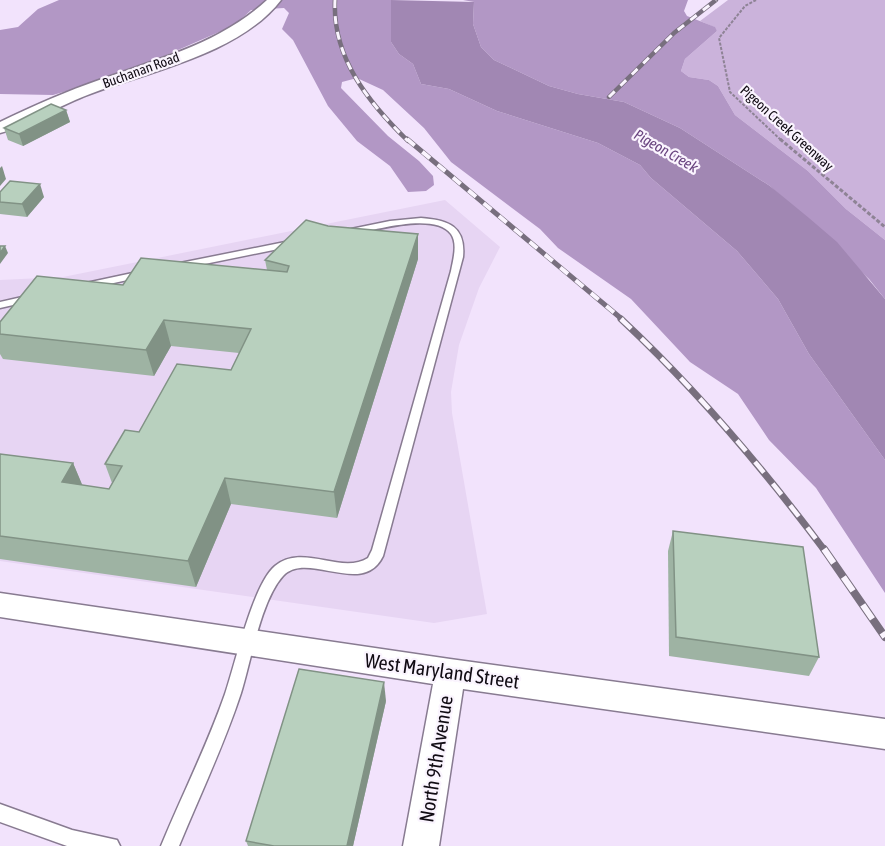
<svg xmlns="http://www.w3.org/2000/svg" width="885" height="846" viewBox="0 0 885 846" font-family="'Asap Condensed',sans-serif">
<style>
.built{fill:#e7d5f3}
.green{fill:#cbb3db}
.forest{fill:#b297c5}
.water{fill:#a187b3}
.lines{fill:none;stroke-linecap:round;stroke-linejoin:round}
.service-casing{stroke:#887b91;stroke-width:3}
.minor-casing{stroke:#887b91;stroke-width:3}
.path-far1{stroke:#8e8395;stroke-width:2;stroke-dasharray:3 1.5;stroke-linecap:butt}
.path{stroke:#8e8395;stroke-width:3;stroke-dasharray:4 2;stroke-linecap:butt}
.service{fill:#fff;fill-rule:evenodd}
.minor{fill:#fff;fill-rule:evenodd}
.rail-far3-casing{stroke:#786f7e;stroke-width:4.5}
.rail-far2-casing{stroke:#786f7e;stroke-width:5}
.rail-far1-casing{stroke:#786f7e;stroke-width:7}
.rail-casing{stroke:#786f7e;stroke-width:8}
.rail-far3{stroke:#faf4fe;stroke-width:3;stroke-dasharray:8;stroke-linecap:butt}
.rail-far2{stroke:#faf4fe;stroke-width:4;stroke-dasharray:10;stroke-linecap:butt}
.rail-far1{stroke:#faf4fe;stroke-width:4.5;stroke-dasharray:14;stroke-linecap:butt}
.rail{stroke:#faf4fe;stroke-width:6;stroke-dasharray:17;stroke-linecap:butt}
.wall{fill:#9eb3a3}
.shaded-wall{fill:#819285}
.building{fill:#b8d0be;stroke:#819285;stroke-width:1.5}
.labels{text-anchor:middle;stroke-width:4.5;stroke-linejoin:round;paint-order:stroke}
.far-street-label{font-size:14px;fill:#100b13;stroke:#faf4fe}
.far-water-label{font-size:15px;font-style:italic;fill:#69447f;stroke:#faf4fe}
.near-street-label{font-size:20px;fill:#100b13;stroke:#faf4fe}
</style>
<rect width="100%" height="100%" fill="#f2e3fc"/>
<path class="built" d="M445 200 500 247 479 288 459 345 451 392 452 413 487 614 434 623 0 561V280L63 277Z"/>
<path class="green" d="M728 0H885V240L846 209 808 171 735 115 718 86 709 80 689 77 681 71 685 59 717 31 714 27 700 21Z"/>
<g class="forest">
<path d="M59 0H391V42L399 54 413 64 421 84 449 89 497 111 598 143 640 165 651 178 737 251 778 299 809 354 885 460V593L816 488 769 440 738 394 690 362 631 299 558 248 540 229 451 162 424 128 383 90 357 78 342 82 341 88 388 136 419 161 433 176 434 185 426 191 408 192 390 166 357 141 328 106 293 40 282 29 289 13 284 8 251 10 235 25 121 75 53 95 0 94V30L18 27 38 9Z"/>
<path d="M463 0H688L684 11 687 16 715 27 717 31 685 59 681 71 689 77 709 80 718 86 735 115 808 171 846 209 885 240V299L869 279 770 186 680 128 624 102 578 94 549 86 494 60 481 47 473 24 474 2Z"/>
</g>
<path class="water" d="M391 0 474 2 473 24 481 47 494 60 549 86 578 94 624 102 680 128 770 186 809 218 837 242 885 299V460L809 354 778 299 737 251 651 178 640 165 598 143 497 111 449 89 421 84 413 64 399 54 391 42Z"/>
<g class="lines">
<g class="service-casing">
<g id="service">
<path d="M421 218C448 220 466 226 463 257L383 556C363 598 307 550 283 576 261 600 251 661 241 693 224 745 200 795 179 846H161C182 795 207 746 225 694 235 665 253 584 275 566 303 543 341 575 368 558L372 550 451 271C453 260 458 244 451 234 435 212 374 230 351 235L346 232 351 229 390 221Z"/>
<path d="M295 240 298 241V245L180 269 175 266 180 263Z"/>
<path d="M142 271 146 272V276L86 289 81 286 86 283Z"/>
<path d="M31 295 35 296 36 298 35 300 0 308V302Z"/>
<path d="M0 804 72 830 117 840 120 846H67L0 822Z"/>
</g>
</g>
<g class="minor-casing">
<g id="minor">
<path d="M267 0H281C238 56 143 72 80 98 55 108 25 127 0 133V122C33 106 67 91 102 79 161 58 220 43 267 0Z"/>
<path d="M0 593 450 659 885 719V749L463 689 439 846H403L433 684 0 617Z"/>
</g>
</g>
<path class="path-far1" d="M756 0 745 6 719 38 730 92 782 141"/>
<path class="path" d="M780 139 885 227"/>
<use href="#service" class="service"/>
<use href="#minor" class="minor"/>
<g class="rail-far3-casing">
<g id="rail-far3">
<path d="M335 0C332 58 369 103 408 141"/>
<path d="M609 97 674 33 716 0"/>
</g>
</g>
<g class="rail-far2-casing">
<path id="rail-far2" d="M407 139 623 320"/>
</g>
<g class="rail-far1-casing">
<path id="rail-far1" d="M621 319C697 390 763 468 825 551"/>
</g>
<g class="rail-casing">
<path id="rail" d="M824 549 885 637"/>
</g>
<use href="#rail-far3" class="rail-far3"/>
<use href="#rail-far2" class="rail-far2"/>
<use href="#rail-far1" class="rail-far1"/>
<use href="#rail" class="rail"/>
</g>
<g class="wall">
<path d="M66 110 70 122 23 146 8 140 4 128Z"/>
<path d="M0 192 44 197 27 217 0 214Z"/>
<path d="M328 226 418 234V259L337 518 231 504 196 587 0 559V454L73 463 82 485 109 489 112 483 105 464 139 432 231 370 239 353 171 346 154 376 3 359 0 354V322L123 285 267 270 265 260Z"/>
<path d="M673 531 819 657 809 676 669 656 668 551Z"/>
<path d="M386 701 353 846H248L246 841Z"/>
</g>
<g class="shaded-wall">
<path d="M66 110 70 122 23 146 19 134Z"/>
<path d="M2 166 6 179 0 186V168Z"/>
<path d="M40 184 44 197 27 217 22 204Z"/>
<path d="M418 234V259L337 518 334 492Z"/>
<path d="M5 246 8 253 0 264V253Z"/>
<path d="M164 320 171 346 154 376 146 350Z"/>
<path d="M73 463 84 489 62 482Z"/>
<path d="M225 478 231 504 196 587 188 561Z"/>
<path d="M384 682 386 701 353 846H347Z"/>
</g>
<g class="building">
<path d="M51 104 66 110 19 134 4 128Z"/>
<path d="M10 181 40 184 22 204 0 202V192Z"/>
<path d="M306 220 328 226 418 234 334 492 225 478 188 561 0 536V454L73 463 62 482 109 489 122 466 105 464 125 430 139 432 177 364 231 370 251 329 164 320 146 350 0 334V322L37 276 123 285 141 258 287 272 289 266 265 260Z"/>
<path d="M0 246H5L0 253Z"/>
<path d="M673 531 803 547 819 657 676 637Z"/>
<path d="M299 669 384 682 347 846H274L246 841Z"/>
</g>
<g class="labels">
<g class="far-street-label">
<text transform="translate(141 70) rotate(-20)" y="5">Buchanan Road</text>
<text transform="translate(787 128) rotate(42)" y="5">Pigeon Creek Greenway</text>
</g>
<g class="far-water-label">
<text transform="translate(666 151) rotate(30)" y="5">Pigeon Creek</text>
</g>
<g class="near-street-label">
<text transform="translate(442 671) rotate(8)" y="7">West Maryland Street</text>
<text transform="translate(436 759) rotate(-81)" y="7">North 9th Avenue</text>
</g>
</g>
</svg>
